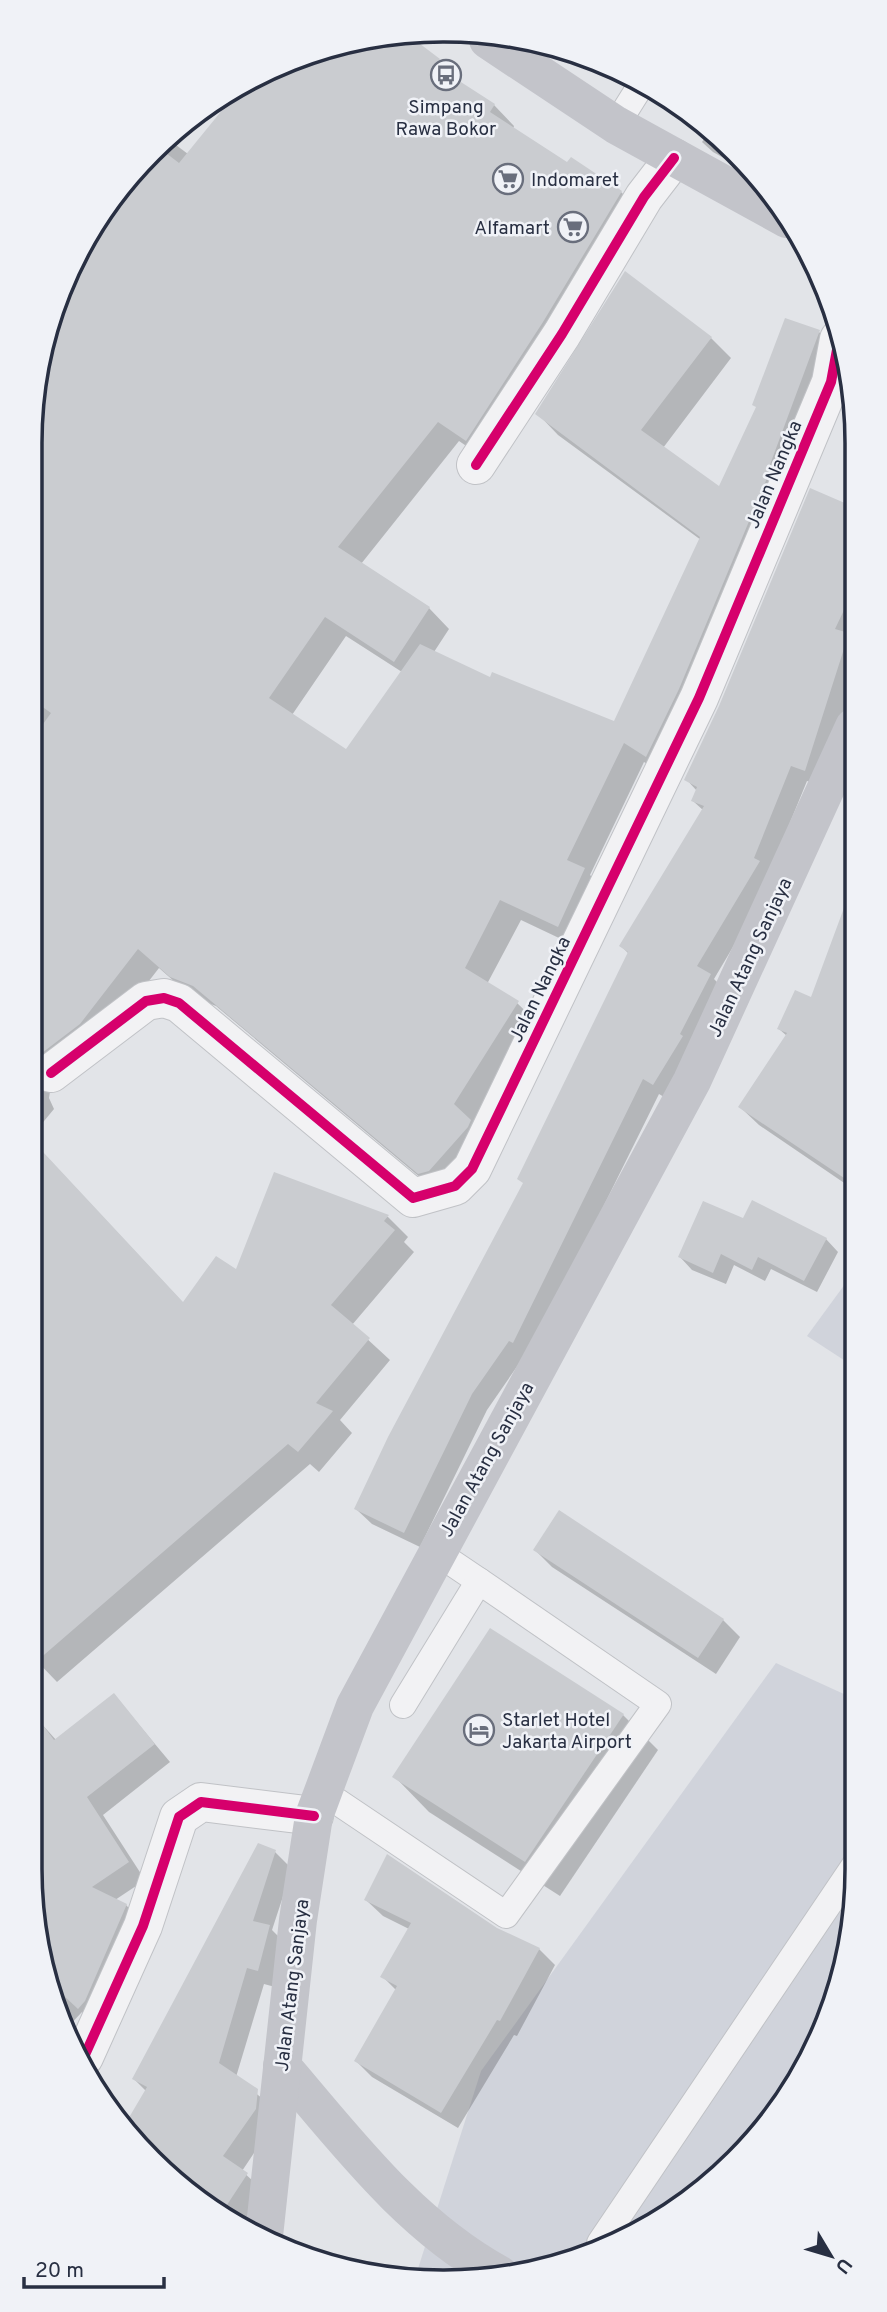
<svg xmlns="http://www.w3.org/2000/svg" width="887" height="2312" viewBox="0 0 887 2312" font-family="Overpass,sans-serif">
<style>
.built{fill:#d0d3db}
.shadow{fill:#0003;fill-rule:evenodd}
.building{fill:#caccd0}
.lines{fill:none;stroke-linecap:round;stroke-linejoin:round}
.lane-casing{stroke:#c0c2c6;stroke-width:28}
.street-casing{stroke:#c0c2c6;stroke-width:40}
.lane{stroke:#f2f2f4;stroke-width:26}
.street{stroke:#f2f2f4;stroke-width:38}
.secondary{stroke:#c3c4ca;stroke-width:38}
.cycleway-casing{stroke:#f0f2f7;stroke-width:15}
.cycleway{stroke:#d6006c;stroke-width:10}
.labels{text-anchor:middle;stroke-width:5;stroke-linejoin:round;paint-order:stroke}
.poi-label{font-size:19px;fill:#282f42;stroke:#f0f2f7;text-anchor:start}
.street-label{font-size:19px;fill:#282f42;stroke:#f0f2f7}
.rim{fill:none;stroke:#282f42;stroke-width:3.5}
</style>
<rect width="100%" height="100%" fill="#e2e4e8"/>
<g class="built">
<path d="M856 1269V1368L807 1336Z"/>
<path d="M776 1663 857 1700V1868L843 1976 772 2120 673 2213 525 2274 415 2278 481 2071Z"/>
</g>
<g class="shadow">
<path d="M406 34 439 61 459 83 494 105 514 126 513 129 568 165 621 192 642 213 487 460 459 441 361 564 429 608 449 629 434 652 491 680 615 724 701 540 558 435 538 414 711 338 731 358 663 448 719 489 819 332 839 352 667 776 644 762 590 875 605 890 578 947 521 920 487 984 517 1003 538 1023 440 1194 216 1006 192 997 159 968 100 1044 51 1085 49 1098 54 1109 30 1138V444L44 336 115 191 172 142 188 154ZM346 636 402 672 347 752 292 715Z"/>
<path d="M708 133 754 170 759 178 713 152 702 142Z"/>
<path d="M854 509V680L820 785 807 781 769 874 774 878 714 979 726 991 669 1100 659 1094 529 1357 525 1355 487 1410 420 1547 372 1524 356 1509 525 1185 629 954 621 946 704 811 693 801 697 791 686 779Z"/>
<path d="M855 908 856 1191 759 1125 740 1107 787 1036 779 1029 812 999Z"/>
<path d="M30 1139 184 1304 237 1272 275 1175 388 1217 408 1237 404 1242 414 1252 352 1325 390 1360 340 1420 352 1433 319 1472 310 1464 57 1682 30 1654Z"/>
<path d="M743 1220 826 1239 838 1252 817 1292 771 1269 765 1281 734 1265 726 1284 692 1270 680 1257Z"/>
<path d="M535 1550 723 1620 740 1637 716 1674 552 1567Z"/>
<path d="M114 1695 170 1762 103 1815 145 1880 115 1900 126 1905 143 1923 96 2025 82 2012 67 2028 52 2002 30 1868V1711L57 1741Z"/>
<path d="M623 1715 658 1750 560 1896 429 1812 395 1777Z"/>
<path d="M275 1852 292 1869 272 1930 286 1944 275 1987 264 1984 236 2077 274 2108 272 2126 242 2171 264 2191 239 2228 132 2141 125 2129 147 2092 134 2079Z"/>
<path d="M366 1900 496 1930 539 1949 555 1965 517 2036 514 2035 458 2128 372 2077 356 2061 397 1991 382 1976 409 1929 383 1916Z"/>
</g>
<g class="building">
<path d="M390 33 407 34 440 59 436 66 495 104 490 112 567 162 571 157 622 191 543 322 466 441 438 422 338 547 430 607 394 662 325 617 269 698 346 749 420 644 490 677 492 672 614 721 700 537 535 414 625 271 712 337 641 430 719 486 756 407 752 405 785 318 820 330 768 470 770 471 679 689 646 757 624 743 567 860 585 868 558 927 500 900 465 968 519 1001 454 1104 471 1120 468 1127 429 1171 418 1174 193 986 170 977 138 949 80 1024 38 1056 30 1072V742L51 713 30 698V444L44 336 98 228 143 167 162 150 179 163 245 82Z"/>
<path d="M810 488 854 507V589L835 629 849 633 805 771 791 766 754 858 760 861 697 966 711 974 680 1034 683 1036 653 1085 643 1079 513 1343 509 1341 472 1394 404 1533 354 1509 388 1437 523 1183 517 1179 628 952 619 946 704 806 691 801 697 787 684 780 719 706Z"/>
<path d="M851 889H855L856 1186 738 1107 787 1033 777 1029 795 990 811 997Z"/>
<path d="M30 1138 183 1302 216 1256 236 1269 274 1172 389 1215 384 1221 395 1230 331 1305 370 1338 316 1403 333 1411 298 1452 288 1444 30 1667Z"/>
<path d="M752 1200 827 1238 804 1281 758 1257 752 1270 721 1254 713 1273 678 1257 703 1201 743 1218Z"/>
<path d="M559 1510 724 1619 698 1658 533 1550Z"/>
<path d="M490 1628 624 1714 525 1862 392 1777Z"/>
<path d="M114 1693 155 1744 87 1797 129 1862 92 1887 127 1904 85 2001 78 2009 48 1981 30 1868V1708L54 1740Z"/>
<path d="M258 1843 276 1850 253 1921 270 1925 258 1971 247 1968 219 2063 258 2089 256 2109 223 2156 248 2173 221 2214 132 2141 124 2126 147 2087 132 2079Z"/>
<path d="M387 1854 497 1928 540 1948 500 2021 497 2020 441 2113 354 2061 397 1986 380 1977 411 1923 364 1900Z"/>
</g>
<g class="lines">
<g class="lane-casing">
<g id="lane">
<path d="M616 125 643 82"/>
<path d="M436 1552 479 1581"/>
<path d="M323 1792 506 1915 658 1704 479 1581 403 1705"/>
<path d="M600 2243 857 1862"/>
</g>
</g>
<g class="street-casing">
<g id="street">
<path d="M476 465 562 334 644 197 674 158"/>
<path d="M51 1073 146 1001 164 998 179 1003 413 1198 455 1186 472 1169 699 698 831 382 839 339"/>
<path d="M84 2057 143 1926 179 1817 201 1802 314 1816"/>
</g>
</g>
<use href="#lane" class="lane"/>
<use href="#street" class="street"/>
<g class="secondary">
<path d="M488 40 616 125 787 219"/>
<path d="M282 2066C348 2143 409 2225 500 2275"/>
<path d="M264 2236 298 1920 314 1816 355 1706 692 1081 854 727"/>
</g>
<g class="cycleway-casing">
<g id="cycleway">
<path d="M476 465 562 334 644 197 674 158"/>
<path d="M51 1073 146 1001 164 998 179 1003 413 1198 455 1186 472 1169 699 698 831 382 839 339"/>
<path d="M84 2057 143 1926 179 1817 201 1802 314 1816"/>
</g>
</g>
<use href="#cycleway" class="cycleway"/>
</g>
<defs>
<g id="bus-ring" transform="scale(1.575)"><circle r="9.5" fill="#f0f2f7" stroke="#696e7c" stroke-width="1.5"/><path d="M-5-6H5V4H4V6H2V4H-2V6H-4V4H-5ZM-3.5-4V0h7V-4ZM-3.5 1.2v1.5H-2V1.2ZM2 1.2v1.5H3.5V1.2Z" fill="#696e7c"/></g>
<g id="supermarket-ring" transform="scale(1.575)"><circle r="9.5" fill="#f0f2f7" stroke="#696e7c" stroke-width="1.5"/><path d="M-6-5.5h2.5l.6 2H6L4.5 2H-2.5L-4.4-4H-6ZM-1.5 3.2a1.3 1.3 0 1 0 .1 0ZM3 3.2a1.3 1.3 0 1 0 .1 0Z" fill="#696e7c"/></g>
<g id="hotel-ring" transform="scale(1.575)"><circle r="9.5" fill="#f0f2f7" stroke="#696e7c" stroke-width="1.5"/><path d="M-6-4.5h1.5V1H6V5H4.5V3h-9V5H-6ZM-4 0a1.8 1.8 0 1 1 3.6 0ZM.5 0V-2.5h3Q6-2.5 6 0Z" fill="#696e7c"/></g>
</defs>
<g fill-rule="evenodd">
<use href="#bus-ring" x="446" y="75"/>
<use href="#supermarket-ring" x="508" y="179"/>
<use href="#supermarket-ring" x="573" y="227"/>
<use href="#hotel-ring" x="479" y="1730"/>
</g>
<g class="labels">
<g class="poi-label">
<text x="446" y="113" text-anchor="middle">Simpang<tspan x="446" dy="22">Rawa Bokor</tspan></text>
<text x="531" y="186">Indomaret</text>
<text x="550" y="234" text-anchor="end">Alfamart</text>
<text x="502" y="1726">Starlet Hotel<tspan x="502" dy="22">Jakarta Airport</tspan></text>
</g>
<g class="street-label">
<text transform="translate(773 474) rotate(-67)" y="7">Jalan Nangka</text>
<text transform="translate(749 957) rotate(-65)" y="7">Jalan Atang Sanjaya</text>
<text transform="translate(539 989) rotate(-64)" y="7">Jalan Nangka</text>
<text transform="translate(486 1459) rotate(-61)" y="7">Jalan Atang Sanjaya</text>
<text transform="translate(291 1985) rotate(-83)" y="7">Jalan Atang Sanjaya</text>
</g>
</g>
<path d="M0 0H887V2312H0ZM443 42H444A401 401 0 0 1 845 443V1869A401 401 0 0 1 444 2270H443A401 401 0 0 1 42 1869V443A401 401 0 0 1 443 42Z" fill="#f0f2f7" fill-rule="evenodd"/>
<path class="rim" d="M443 42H444A401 401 0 0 1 845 443V1869A401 401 0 0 1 444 2270H443A401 401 0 0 1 42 1869V443A401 401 0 0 1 443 42Z"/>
<g transform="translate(831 2256) rotate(128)" stroke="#f0f2f7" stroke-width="5" paint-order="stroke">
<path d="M0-5L12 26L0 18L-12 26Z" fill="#282f42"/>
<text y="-10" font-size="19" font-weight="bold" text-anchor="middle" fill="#282f42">U</text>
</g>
<path d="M24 2277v10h140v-10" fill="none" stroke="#282f42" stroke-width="3.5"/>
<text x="35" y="2277" font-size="21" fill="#282f42" stroke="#f0f2f7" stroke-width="5" paint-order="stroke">20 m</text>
</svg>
